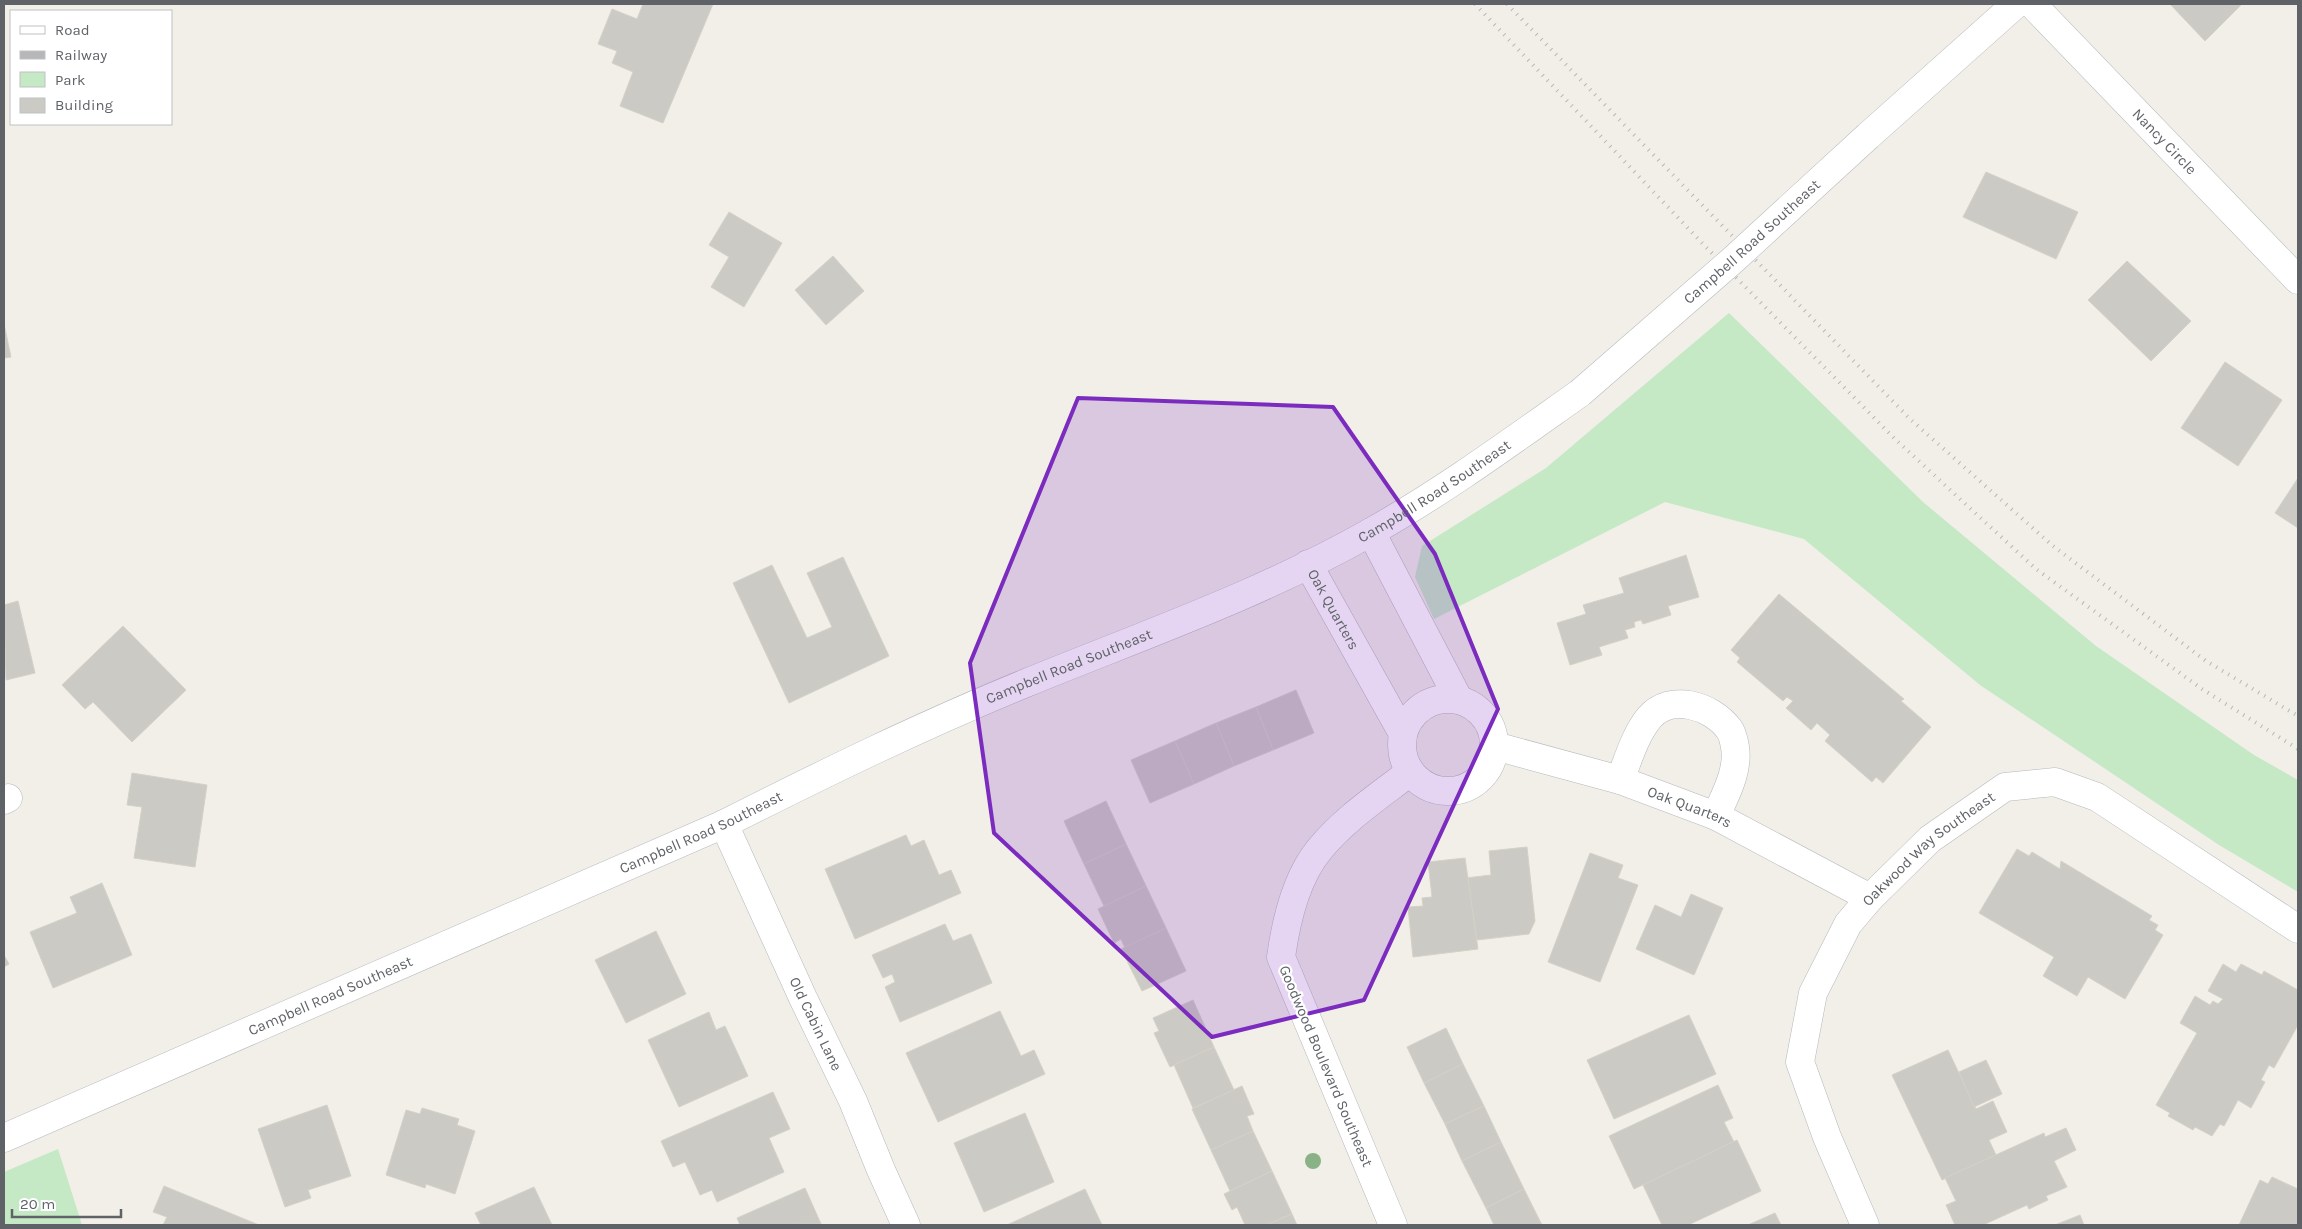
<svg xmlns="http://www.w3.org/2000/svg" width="2302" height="1229" viewBox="0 0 2302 1229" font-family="Karla,sans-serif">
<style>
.green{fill:#c5e8c5}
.building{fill:#cccac5;stroke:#d6d1c6}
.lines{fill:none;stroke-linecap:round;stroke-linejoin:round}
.street-casing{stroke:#b5b8bc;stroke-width:29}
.secondary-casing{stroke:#b6babf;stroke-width:29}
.street{stroke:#fff;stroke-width:28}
.secondary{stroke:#fff;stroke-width:28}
.rail{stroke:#b6b7b8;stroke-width:4;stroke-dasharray:1 6;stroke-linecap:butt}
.secondary-bridge-casing{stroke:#b6babf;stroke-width:29;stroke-linecap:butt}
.secondary-bridge{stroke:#fff;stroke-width:28}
.tree{fill:#89b387}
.marked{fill:#7b2cbf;fill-opacity:0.2;stroke:#7b2cbf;stroke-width:4;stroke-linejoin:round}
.labels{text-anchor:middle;stroke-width:4.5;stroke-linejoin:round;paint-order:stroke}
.street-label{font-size:15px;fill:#5f6368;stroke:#fff}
</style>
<rect width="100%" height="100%" fill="#f1efe8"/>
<g class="green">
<path d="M1729 313 1923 502 2096 646 2254 755 2298 780V892L2219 845 1980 685 1804 539 1665 502 1434 619 1415 577 1422 546 1546 468Z"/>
<path d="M58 1149 82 1225H4V1172Z"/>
</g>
<g class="building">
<path d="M643 4H713L663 123 620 106 633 72 612 63 617 51 598 44 612 9 637 19Z"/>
<path d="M2170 4H2242L2205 41Z"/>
<path d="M1986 172 2078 212 2056 259 1963 217Z"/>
<path d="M729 212 782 243 744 307 711 287 729 257 709 245Z"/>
<path d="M833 256 864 291 826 325 795 290Z"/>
<path d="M2127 261 2191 321 2151 361 2088 300Z"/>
<path d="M4 324 11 357 4 358Z"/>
<path d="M2225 362 2282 400 2238 466 2181 428Z"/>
<path d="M2298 478V528L2275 513Z"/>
<path d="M1686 555 1699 597 1668 606 1671 615 1643 624 1641 620 1634 622 1635 627 1625 630 1628 638 1599 647 1602 655 1570 665 1557 623 1586 614 1583 605 1624 593 1619 578Z"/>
<path d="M843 557 889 656 789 703 733 583 772 565 807 638 832 627 807 573Z"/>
<path d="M1779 594 1904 699 1901 701 1931 727 1883 783 1876 777 1872 782 1825 741 1830 735 1817 723 1811 730 1786 708 1793 701 1787 697 1783 701 1737 662 1740 658 1731 650Z"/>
<path d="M18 601 35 673 6 680 4 605Z"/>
<path d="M123 626 186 690 132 742 93 702 85 709 62 685Z"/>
<path d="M1296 690 1314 733 1273 750 1256 707Z"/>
<path d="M1256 707 1273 750 1234 766 1216 723Z"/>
<path d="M1216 723 1234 766 1194 784 1175 741Z"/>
<path d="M1175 741 1194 784 1150 803 1131 760Z"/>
<path d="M132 773 207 785 195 867 134 858 142 807 127 805Z"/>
<path d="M1106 801 1126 844 1084 864 1064 821Z"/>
<path d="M906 835 911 846 924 840 939 875 951 870 961 893 855 939 825 869Z"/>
<path d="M1126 844 1146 886 1104 906 1084 864Z"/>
<path d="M1527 847 1535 921 1529 934 1477 940 1466 878 1491 875 1489 851Z"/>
<path d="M2017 849 2029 856 2032 852 2060 869 2061 861 2152 916 2149 920 2158 925 2155 930 2163 935 2125 999 2088 977 2077 996 2043 976 2054 957 1979 913Z"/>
<path d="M1590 853 1623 865 1618 878 1638 885 1600 982 1548 962Z"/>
<path d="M1465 858 1478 949 1413 957 1408 907 1423 906 1422 898 1432 897 1428 862Z"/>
<path d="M102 883 132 955 53 988 30 932 77 913 70 897Z"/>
<path d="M1146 886 1166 928 1125 948 1121 939 1114 943 1098 909Z"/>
<path d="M1691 894 1723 908 1694 975 1636 949 1655 905 1681 917Z"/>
<path d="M945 924 953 941 971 934 992 983 900 1022 885 987 895 982 892 974 883 978 872 955Z"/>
<path d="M1166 928 1186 971 1142 991 1121 949Z"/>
<path d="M656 931 686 994 626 1023 595 960Z"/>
<path d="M4 955 9 964 4 967Z"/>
<path d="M2223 964 2236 972 2241 964 2262 975 2264 971 2298 990V1025L2274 1068 2269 1065 2261 1080 2265 1082 2251 1108 2238 1100 2224 1126 2220 1124 2212 1136 2195 1127 2193 1130 2168 1116 2170 1113 2156 1105 2197 1033 2180 1023 2195 996 2210 1005 2213 1001 2218 1004 2223 999 2208 991Z"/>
<path d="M1193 1000 1214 1047 1170 1067 1154 1033 1159 1031 1153 1018Z"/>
<path d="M1000 1011 1021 1056 1034 1050 1045 1074 938 1122 906 1053Z"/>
<path d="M709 1012 716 1030 725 1026 748 1076 679 1107 648 1040Z"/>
<path d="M1689 1015 1716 1074 1614 1119 1587 1060Z"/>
<path d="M1446 1028 1463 1064 1424 1083 1407 1047Z"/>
<path d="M1214 1047 1234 1090 1193 1108 1174 1065Z"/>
<path d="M1948 1050 1976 1109 1993 1101 2007 1132 1989 1140 1996 1155 1942 1180 1892 1075Z"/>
<path d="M1986 1060 2002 1094 1974 1107 1959 1072Z"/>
<path d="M1463 1064 1484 1106 1445 1124 1424 1083Z"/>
<path d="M1718 1085 1733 1118 1724 1122 1734 1142 1634 1189 1609 1136Z"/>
<path d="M1242 1086 1254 1114 1247 1116 1253 1131 1211 1150 1192 1109Z"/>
<path d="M773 1092 790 1129 769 1138 784 1172 717 1202 712 1190 700 1195 685 1162 673 1167 661 1141Z"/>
<path d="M327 1105 351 1176 308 1190 311 1198 285 1207 258 1129Z"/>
<path d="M1484 1106 1501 1142 1462 1161 1445 1124Z"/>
<path d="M422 1108 459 1119 457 1125 475 1131 455 1194 426 1184 425 1188 386 1175 406 1110 420 1114Z"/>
<path d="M1025 1113 1054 1182 984 1212 954 1143Z"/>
<path d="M2066 1128 2076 1150 2054 1161 2067 1187 2046 1196 2048 1200 2029 1209 2027 1205 1983 1225H1955L1946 1205 1956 1201 1945 1178 2044 1133 2045 1137Z"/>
<path d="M1253 1131 1272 1171 1230 1191 1211 1150Z"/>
<path d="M1737 1140 1761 1191 1688 1225H1662L1643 1185Z"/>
<path d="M1501 1142 1524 1189 1486 1208 1462 1161Z"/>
<path d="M1272 1171 1292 1214 1266 1225H1245L1237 1207 1232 1210 1224 1194Z"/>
<path d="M2272 1177 2298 1189V1225H2239L2260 1180 2268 1184Z"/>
<path d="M164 1186 259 1225H163L167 1217 153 1212Z"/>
<path d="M534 1187 552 1225H481L475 1213Z"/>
<path d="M805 1188 821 1224 740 1225 737 1218Z"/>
<path d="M1085 1189 1102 1225H1007Z"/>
<path d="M1524 1189 1542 1225H1494L1486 1208Z"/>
<path d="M1775 1213 1781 1225H1748Z"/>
<path d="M1292 1214 1297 1225H1266Z"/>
<path d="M2080 1215 2084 1225H2055Z"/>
</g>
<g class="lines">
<g class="street-casing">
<g id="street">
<path id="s1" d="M2032 4 2298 280"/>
<path d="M1371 532 1459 700"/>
<path id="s2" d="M1308 564 1403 734"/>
<circle cx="1448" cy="745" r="46"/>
<path id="s3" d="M1495 746 1620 780 1716 816 1870 898"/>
<path d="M1620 780C1628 760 1635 735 1649 718 1670 693 1711 705 1729 729 1732 733 1734 741 1735 747 1739 771 1725 795 1716 816"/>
<path d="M4 800 8 798"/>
<path id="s4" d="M724 824 803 998 853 1101 881 1170 906 1225"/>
<path d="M1393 1225 1281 957C1286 921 1296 878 1319 850 1344 819 1379 796 1410 772"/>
<path id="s5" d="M1865 1225 1827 1137 1800 1062 1813 993 1848 924 1870 898 1930 839 2005 787 2055 782 2097 797 2298 929"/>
</g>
</g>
<g class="secondary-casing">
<g id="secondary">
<path d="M1868 136 2016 4"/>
<path id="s6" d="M4 1138 724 824C823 774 923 725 1026 683 1141 636 1262 594 1371 532 1444 491 1512 441 1580 393"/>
</g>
</g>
<use href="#street" class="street"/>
<use href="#secondary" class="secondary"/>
<g class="rail">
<path d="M1475 4 1703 244 1896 440 2036 569 2202 689 2298 749"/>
<path d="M1507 4 1910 419 2053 546 2206 661 2298 716"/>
</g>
<g class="secondary-bridge-casing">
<g id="secondary-bridge">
<path id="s7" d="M1580 393 1734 259 1868 136"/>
</g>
</g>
<use href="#secondary-bridge" class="secondary-bridge"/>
</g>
<circle class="tree" cx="1313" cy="1161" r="8"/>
<path class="marked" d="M1078 398 1333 407 1435 554 1498 709 1364 1000 1212 1037 994 833 970 663Z"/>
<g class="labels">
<g class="street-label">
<text dy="5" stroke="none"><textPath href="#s1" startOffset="191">Nancy Circle</textPath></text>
<text dy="5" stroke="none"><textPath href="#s7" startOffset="229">Campbell Road Southeast</textPath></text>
<text dy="5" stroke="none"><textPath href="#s6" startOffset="1571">Campbell Road Southeast</textPath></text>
<text dy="5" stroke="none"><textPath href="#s2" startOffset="52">Oak Quarters</textPath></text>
<text dy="5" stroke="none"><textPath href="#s6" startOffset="1165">Campbell Road Southeast</textPath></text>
<text dy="5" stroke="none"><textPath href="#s3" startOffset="204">Oak Quarters</textPath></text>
<text dy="5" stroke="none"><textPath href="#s6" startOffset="761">Campbell Road Southeast</textPath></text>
<text dy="5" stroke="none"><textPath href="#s5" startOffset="434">Oakwood Way Southeast</textPath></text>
<text dy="5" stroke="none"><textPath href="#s6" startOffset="356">Campbell Road Southeast</textPath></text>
<text dy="5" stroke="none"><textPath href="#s4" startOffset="220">Old Cabin Lane</textPath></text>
<text transform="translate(1326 1066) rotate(67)" y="5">Goodwood Boulevard Southeast</text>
</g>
</g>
<rect width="2302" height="1229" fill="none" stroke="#5f6368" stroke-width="10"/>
<rect x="10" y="10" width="162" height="115" fill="#ffffff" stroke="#bfc1c3"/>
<rect x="20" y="26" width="25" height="8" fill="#ffffff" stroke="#bfc1c3"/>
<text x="55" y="35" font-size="15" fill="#5f6368">Road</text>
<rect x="20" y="51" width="25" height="8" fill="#b6b7b8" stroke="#bfc1c3"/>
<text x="55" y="60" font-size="15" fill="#5f6368">Railway</text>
<rect x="20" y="72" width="25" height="15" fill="#c5e8c5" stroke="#bfc1c3"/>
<text x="55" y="85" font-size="15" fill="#5f6368">Park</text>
<rect x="20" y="98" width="25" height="15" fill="#cccac5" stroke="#bfc1c3"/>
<text x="55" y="110" font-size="15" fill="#5f6368">Building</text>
<path d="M12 1209v8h109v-8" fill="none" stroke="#5f6368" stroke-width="2.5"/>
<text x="20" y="1209" font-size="15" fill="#5f6368" stroke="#ffffff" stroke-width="4" paint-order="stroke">20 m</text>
</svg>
